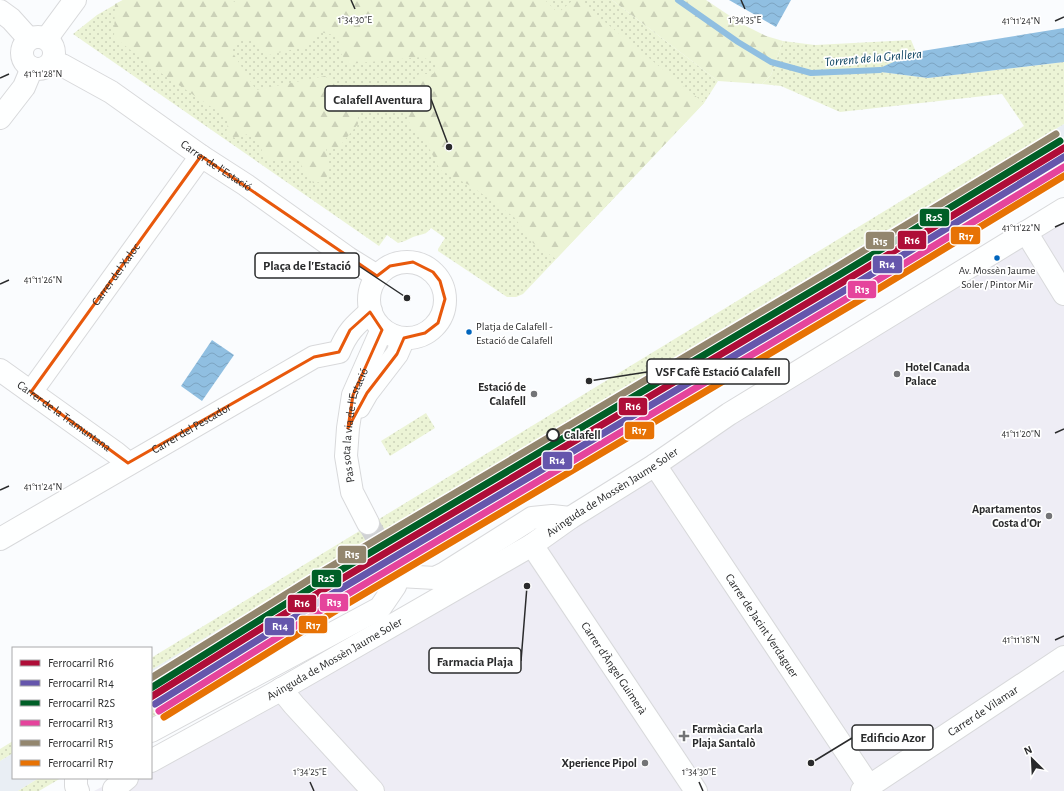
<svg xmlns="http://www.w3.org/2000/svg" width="1064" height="791" viewBox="0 0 1064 791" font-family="'Alegreya Sans',sans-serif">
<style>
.commercial{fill:#eeedf5}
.built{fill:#e9eef4}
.grass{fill:url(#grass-dots)}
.forest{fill:url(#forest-firs)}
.water{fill:url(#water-waves)}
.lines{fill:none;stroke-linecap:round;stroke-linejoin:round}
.stream{stroke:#90bfe1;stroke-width:6}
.street-tunnel{stroke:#d0d2d4;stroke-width:22;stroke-dasharray:22 11;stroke-linecap:butt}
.street-casing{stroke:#d8d9db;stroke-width:24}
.street{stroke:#feffff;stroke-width:22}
.rail-1-casing{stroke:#fff;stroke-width:10}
.rail-2-casing{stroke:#fff;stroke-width:10}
.rail-3-casing{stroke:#fff;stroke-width:10}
.rail-4-casing{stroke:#fff;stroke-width:10}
.rail-5-casing{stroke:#fff;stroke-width:10}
.rail-6-casing{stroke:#fff;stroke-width:10}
.rail-1{stroke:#af0d38;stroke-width:7}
.rail-2{stroke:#6556ac;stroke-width:7}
.rail-3{stroke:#005f27;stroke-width:7}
.rail-4{stroke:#e5449c;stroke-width:7}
.rail-5{stroke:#93866e;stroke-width:7}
.rail-6{stroke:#e77204;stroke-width:7}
.marked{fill:none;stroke:#e8590c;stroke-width:3;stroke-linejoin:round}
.ticks{fill:none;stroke:#2a2b2c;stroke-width:1.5}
.bus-dot{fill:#0065bd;stroke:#fff;stroke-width:1.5}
.poi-dot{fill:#737476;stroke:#fff;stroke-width:1.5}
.stop-dot{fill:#fff;stroke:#2a2b2c;stroke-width:2}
.labels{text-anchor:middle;stroke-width:3.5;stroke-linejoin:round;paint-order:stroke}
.bus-label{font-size:11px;fill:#2a2b2c;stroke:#fff}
.street-label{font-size:12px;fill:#2a2b2c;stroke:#fff}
.poi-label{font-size:12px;font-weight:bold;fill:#2a2b2c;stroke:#fff;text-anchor:end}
.stop-label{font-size:12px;font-weight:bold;fill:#2a2b2c;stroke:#fff;text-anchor:start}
.water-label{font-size:13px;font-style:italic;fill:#0a4160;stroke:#fff}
.ticks-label{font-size:10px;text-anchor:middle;fill:#2a2b2c;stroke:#fff;stroke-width:3.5;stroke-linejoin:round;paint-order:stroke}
.leader{fill:none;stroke:#2a2b2c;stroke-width:1.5}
.callout-dot{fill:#2a2b2c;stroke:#fff;stroke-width:1.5}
.callout{fill:#fff;stroke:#2a2b2c;stroke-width:1.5}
.callout-label{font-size:13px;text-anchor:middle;font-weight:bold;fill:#2a2b2c}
.line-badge{stroke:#fff;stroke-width:1.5}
.badge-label{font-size:11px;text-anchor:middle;font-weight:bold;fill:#fff}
</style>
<defs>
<pattern id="grass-dots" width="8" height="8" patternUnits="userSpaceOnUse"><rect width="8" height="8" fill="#ecf4d6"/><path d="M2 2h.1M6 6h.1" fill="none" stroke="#cbd1b8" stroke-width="1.8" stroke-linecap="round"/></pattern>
<pattern id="forest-firs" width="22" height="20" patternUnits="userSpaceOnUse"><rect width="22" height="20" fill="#ecf4d6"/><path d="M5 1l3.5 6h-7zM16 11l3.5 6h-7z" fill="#cbd1b8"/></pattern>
<pattern id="water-waves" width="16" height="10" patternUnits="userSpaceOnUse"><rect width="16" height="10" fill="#90bfe1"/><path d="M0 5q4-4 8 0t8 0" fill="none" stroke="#7ca4c1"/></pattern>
</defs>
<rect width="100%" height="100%" fill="#fafcfe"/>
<path class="commercial" d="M1064 212V791H94L119 778H151V761Z"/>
<g class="built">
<path d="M1064 124V158L151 711V670L816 273Z"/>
<path d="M13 753V778H39L18 791H0V761Z"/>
</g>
<g class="grass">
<path d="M123 0H612L718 81 704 103 523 294 516 297H507L438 251V249L445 238 431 228C426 236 418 234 411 238 407 240 403 242 398 243L387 235 379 246 73 34 97 15Z"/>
<path d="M911 40 916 52 874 71 928 78 1064 62V124L816 273 151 670V658L1024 126 1002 94 840 112 781 86 762 84 771 75 783 41 815 45Z"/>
<path d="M1064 158V171L845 307 151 724V711Z"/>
<path d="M426 413 435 428 390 456 381 441Z"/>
<path d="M13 741V753L0 761V749Z"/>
<path d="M39 778H61L39 791H18Z"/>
</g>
<g class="forest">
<path d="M123 0H231L235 2 239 0H545L558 13 573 0H578L704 103 556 259 533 243 514 217 471 186 440 170 426 142 408 121 403 93 419 74H434L436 63 422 57 348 64 340 52 338 36 320 32 303 47 269 55 251 40H241L232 46 233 53 256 90 325 76 335 85 359 96 358 124 339 147 326 148 329 165 326 181 313 183 297 159 269 161 263 155 259 140 248 134 235 138 226 133 229 119 152 67 114 37 115 4Z"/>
<path d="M612 0H706L742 24 766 36 783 41 771 75 762 84 718 81Z"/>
</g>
<g class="water">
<path d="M729 0H791L776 27Z"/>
<path d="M1064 28V62L928 78 873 71 916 52Z"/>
<path d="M212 340 234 355 202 401 181 386Z"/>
</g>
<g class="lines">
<path class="stream" d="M678 0 738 42 771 62 811 73 880 70"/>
<path class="street-tunnel" d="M368 523 399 576"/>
<g class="street-casing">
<g id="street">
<path d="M0 11 11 19 29 39"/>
<circle cx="38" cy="53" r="16"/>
<path d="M47 38 75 0"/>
<path id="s1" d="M52 62 62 65 111 92 201 156 246 185 348 258 377 276"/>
<path d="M0 118 24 87 32 68"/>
<path d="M1026 232 1064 294"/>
<circle cx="407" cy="300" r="38"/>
<path id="s2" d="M0 370 116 453 128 463"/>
<path id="s3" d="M31 392 201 156"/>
<path d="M359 407 367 393 397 354 404 338"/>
<path id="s4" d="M655 465 869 786"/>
<path id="s5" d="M368 523 352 492 346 456 348 428 353 395 382 329"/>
<path id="s6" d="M0 539 314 357 339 352C347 332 355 325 371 311"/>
<path id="s7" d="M532 545 696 791"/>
<path d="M281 689 294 705 373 791"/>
<path d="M151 731 380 608 395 586 399 576 435 578 445 573 532 518 552 516 570 518"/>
<path id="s8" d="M151 761 273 694 532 545 570 518 655 465 729 414 1064 209"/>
<path d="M76 778V786L78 791"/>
<path d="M114 789 127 778"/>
<path id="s9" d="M862 791 1064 657"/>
</g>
</g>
<use href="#street" class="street"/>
<g class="rail-1-casing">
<path id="rail-1" d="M151 697 328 587 843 282 1064 148"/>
</g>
<g class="rail-2-casing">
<path id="rail-2" d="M155 704 332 594 847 289 1064 157"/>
</g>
<g class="rail-3-casing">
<path id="rail-3" d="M151 688 324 580 839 275 1060 141"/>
</g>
<g class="rail-4-casing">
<path id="rail-4" d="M159 711 336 601 851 296 1064 167"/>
</g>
<g class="rail-5-casing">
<path id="rail-5" d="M151 678 320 573 835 268 1056 134"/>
</g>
<g class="rail-6-casing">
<path id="rail-6" d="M164 717 340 608 855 303 1064 176"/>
</g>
<use href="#rail-1" class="rail-1"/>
<use href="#rail-2" class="rail-2"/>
<use href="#rail-3" class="rail-3"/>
<use href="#rail-4" class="rail-4"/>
<use href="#rail-5" class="rail-5"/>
<use href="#rail-6" class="rail-6"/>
</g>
<path class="marked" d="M201 156 377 276 390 266 413 262 433 272 440 281 445 299 438 323 425 333 404 338 397 354 367 393 348 428 353 395 382 330 370 312 350 330 339 352 314 357 128 463 31 392Z"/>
<path class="ticks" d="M351 0 355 9M741 0 745 9M1055 21 1064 17M0 78 9 74M1055 227 1064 223M0 284 9 280M1055 433 1064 429M0 490 9 486M1055 640 1064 636M310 782 314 791M699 782 703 791"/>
<g class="bus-dot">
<circle cx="997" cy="258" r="3.5"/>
<circle cx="469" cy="332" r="3.5"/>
</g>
<g class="poi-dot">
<circle cx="897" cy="374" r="4"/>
<circle cx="534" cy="394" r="4"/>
<circle cx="1049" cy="516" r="4"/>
<path d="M682 730h4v4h4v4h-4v4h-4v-4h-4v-4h4z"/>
<circle cx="645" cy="763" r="4"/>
</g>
<circle class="stop-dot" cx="553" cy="435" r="6"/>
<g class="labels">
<g class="bus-label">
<text x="997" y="274">Av. Mossèn Jaume<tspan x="997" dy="14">Soler / Pintor Mir</tspan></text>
<text x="476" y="330" text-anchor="start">Platja de Calafell -<tspan x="476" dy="14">Estació de Calafell</tspan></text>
</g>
<g class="street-label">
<text dy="4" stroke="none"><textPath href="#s1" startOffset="195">Carrer de l'Estació</textPath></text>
<text dy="4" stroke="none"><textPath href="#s3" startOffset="145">Carrer del Xaloc</textPath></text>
<text dy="4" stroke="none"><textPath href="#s2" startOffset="79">Carrer de la Tramuntana</textPath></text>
<text dy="4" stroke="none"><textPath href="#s5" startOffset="103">Pas sota la via de l'Estació</textPath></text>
<text dy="4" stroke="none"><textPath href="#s6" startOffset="221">Carrer del Pescador</textPath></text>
<text dy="4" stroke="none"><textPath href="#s8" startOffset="534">Avinguda de Mossèn Jaume Soler</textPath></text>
<text dy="4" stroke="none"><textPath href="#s4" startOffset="193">Carrer de Jacint Verdaguer</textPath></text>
<text dy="4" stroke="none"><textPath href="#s8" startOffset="210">Avinguda de Mossèn Jaume Soler</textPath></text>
<text dy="4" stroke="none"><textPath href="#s7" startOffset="148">Carrer d'Àngel Guimerà</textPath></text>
<text dy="4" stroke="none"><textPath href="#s9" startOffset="145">Carrer de Vilamar</textPath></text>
</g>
<g class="poi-label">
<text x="905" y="371" text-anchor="start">Hotel Canada<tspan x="905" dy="14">Palace</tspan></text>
<text x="526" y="391">Estació de<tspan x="526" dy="14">Calafell</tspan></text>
<text x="1041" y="513">Apartamentos<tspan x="1041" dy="14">Costa d'Or</tspan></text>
<text x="692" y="733" text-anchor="start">Farmàcia Carla<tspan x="692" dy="14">Plaja Santalò</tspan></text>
<text x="637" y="767">Xperience Pipol</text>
</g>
<g class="stop-label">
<text x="564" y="439">Calafell</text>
</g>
<g class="water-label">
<text transform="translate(873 57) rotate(-5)" y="5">Torrent de la Grallera</text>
</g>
</g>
<g class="ticks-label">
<text x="355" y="23">1°34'30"E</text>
<text x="745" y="23">1°34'35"E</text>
<text x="1021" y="24">41°11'24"N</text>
<text x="43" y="77">41°11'28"N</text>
<text x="1021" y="231">41°11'22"N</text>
<text x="43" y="283">41°11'26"N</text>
<text x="1021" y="437">41°11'20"N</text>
<text x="43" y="490">41°11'24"N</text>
<text x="1021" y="643">41°11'18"N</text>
<text x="310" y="775">1°34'25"E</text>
<text x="699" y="775">1°34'30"E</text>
</g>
<path class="leader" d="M449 147L431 99M407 298L359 266M589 381L647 372M527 586L521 661M811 763L852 738"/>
<g class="callout-dot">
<circle cx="449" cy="147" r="4"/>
<circle cx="407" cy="298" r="4"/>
<circle cx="589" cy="381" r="4"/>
<circle cx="527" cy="586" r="4"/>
<circle cx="811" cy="763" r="4"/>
</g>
<g class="callout">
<rect x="325" y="86" width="106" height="25" rx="4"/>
<rect x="255" y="253" width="104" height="25" rx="4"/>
<rect x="647" y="359" width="142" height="25" rx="4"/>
<rect x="429" y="648" width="92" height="25" rx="4"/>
<rect x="852" y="725" width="81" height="25" rx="4"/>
</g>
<g class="callout-label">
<text x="378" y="104">Calafell Aventura</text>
<text x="307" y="270">Plaça de l'Estació</text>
<text x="718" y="376">VSF Cafè Estació Calafell</text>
<text x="475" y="666">Farmacia Plaja</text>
<text x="893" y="742">Edificio Azor</text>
</g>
<g class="line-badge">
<rect x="919" y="208" width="31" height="19" rx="4" fill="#005f27"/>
<rect x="950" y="226" width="31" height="19" rx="4" fill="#e77204"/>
<rect x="897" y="230" width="30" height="20" rx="4" fill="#af0d38"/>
<rect x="865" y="231" width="30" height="19" rx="4" fill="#93866e"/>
<rect x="872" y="255" width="31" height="19" rx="4" fill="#6556ac"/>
<rect x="847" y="280" width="30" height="19" rx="4" fill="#e5449c"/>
<rect x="618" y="397" width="30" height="19" rx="4" fill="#af0d38"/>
<rect x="624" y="421" width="31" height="19" rx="4" fill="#e77204"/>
<rect x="542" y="451" width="31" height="19" rx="4" fill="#6556ac"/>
<rect x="337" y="545" width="30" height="19" rx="4" fill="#93866e"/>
<rect x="311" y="569" width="31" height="19" rx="4" fill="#005f27"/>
<rect x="319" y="593" width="30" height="19" rx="4" fill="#e5449c"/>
<rect x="287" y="594" width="30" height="19" rx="4" fill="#af0d38"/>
<rect x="298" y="615" width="30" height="19" rx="4" fill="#e77204"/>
<rect x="264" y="617" width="31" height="19" rx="4" fill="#6556ac"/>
</g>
<g class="badge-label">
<text x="934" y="221">R2S</text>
<text x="966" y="240">R17</text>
<text x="912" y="244">R16</text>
<text x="880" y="245">R15</text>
<text x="887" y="268">R14</text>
<text x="862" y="293">R13</text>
<text x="633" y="410">R16</text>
<text x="639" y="434">R17</text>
<text x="557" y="464">R14</text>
<text x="352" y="558">R15</text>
<text x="326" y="582">R2S</text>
<text x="334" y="606">R13</text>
<text x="302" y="607">R16</text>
<text x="313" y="629">R17</text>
<text x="280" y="630">R14</text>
</g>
<rect x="12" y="647" width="140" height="132" fill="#ffffff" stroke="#aaaaab"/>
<rect x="20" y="660" width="20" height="6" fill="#af0d38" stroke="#aaaaab"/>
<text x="48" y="667" font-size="12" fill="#2a2b2c">Ferrocarril R16</text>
<rect x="20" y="680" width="20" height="6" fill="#6556ac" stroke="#aaaaab"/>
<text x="48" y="687" font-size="12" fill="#2a2b2c">Ferrocarril R14</text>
<rect x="20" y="700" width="20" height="6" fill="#005f27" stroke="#aaaaab"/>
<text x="48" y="707" font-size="12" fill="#2a2b2c">Ferrocarril R2S</text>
<rect x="20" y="720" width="20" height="6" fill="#e5449c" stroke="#aaaaab"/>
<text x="48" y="727" font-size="12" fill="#2a2b2c">Ferrocarril R13</text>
<rect x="20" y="740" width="20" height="6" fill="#93866e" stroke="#aaaaab"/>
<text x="48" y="747" font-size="12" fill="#2a2b2c">Ferrocarril R15</text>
<rect x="20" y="760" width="20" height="6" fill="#e77204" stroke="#aaaaab"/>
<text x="48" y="767" font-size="12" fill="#2a2b2c">Ferrocarril R17</text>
<g transform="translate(1032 759) rotate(336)" stroke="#ffffff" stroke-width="3" paint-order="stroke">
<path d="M0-3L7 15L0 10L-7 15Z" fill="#2a2b2c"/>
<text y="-6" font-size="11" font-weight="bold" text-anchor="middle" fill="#2a2b2c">N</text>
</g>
</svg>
